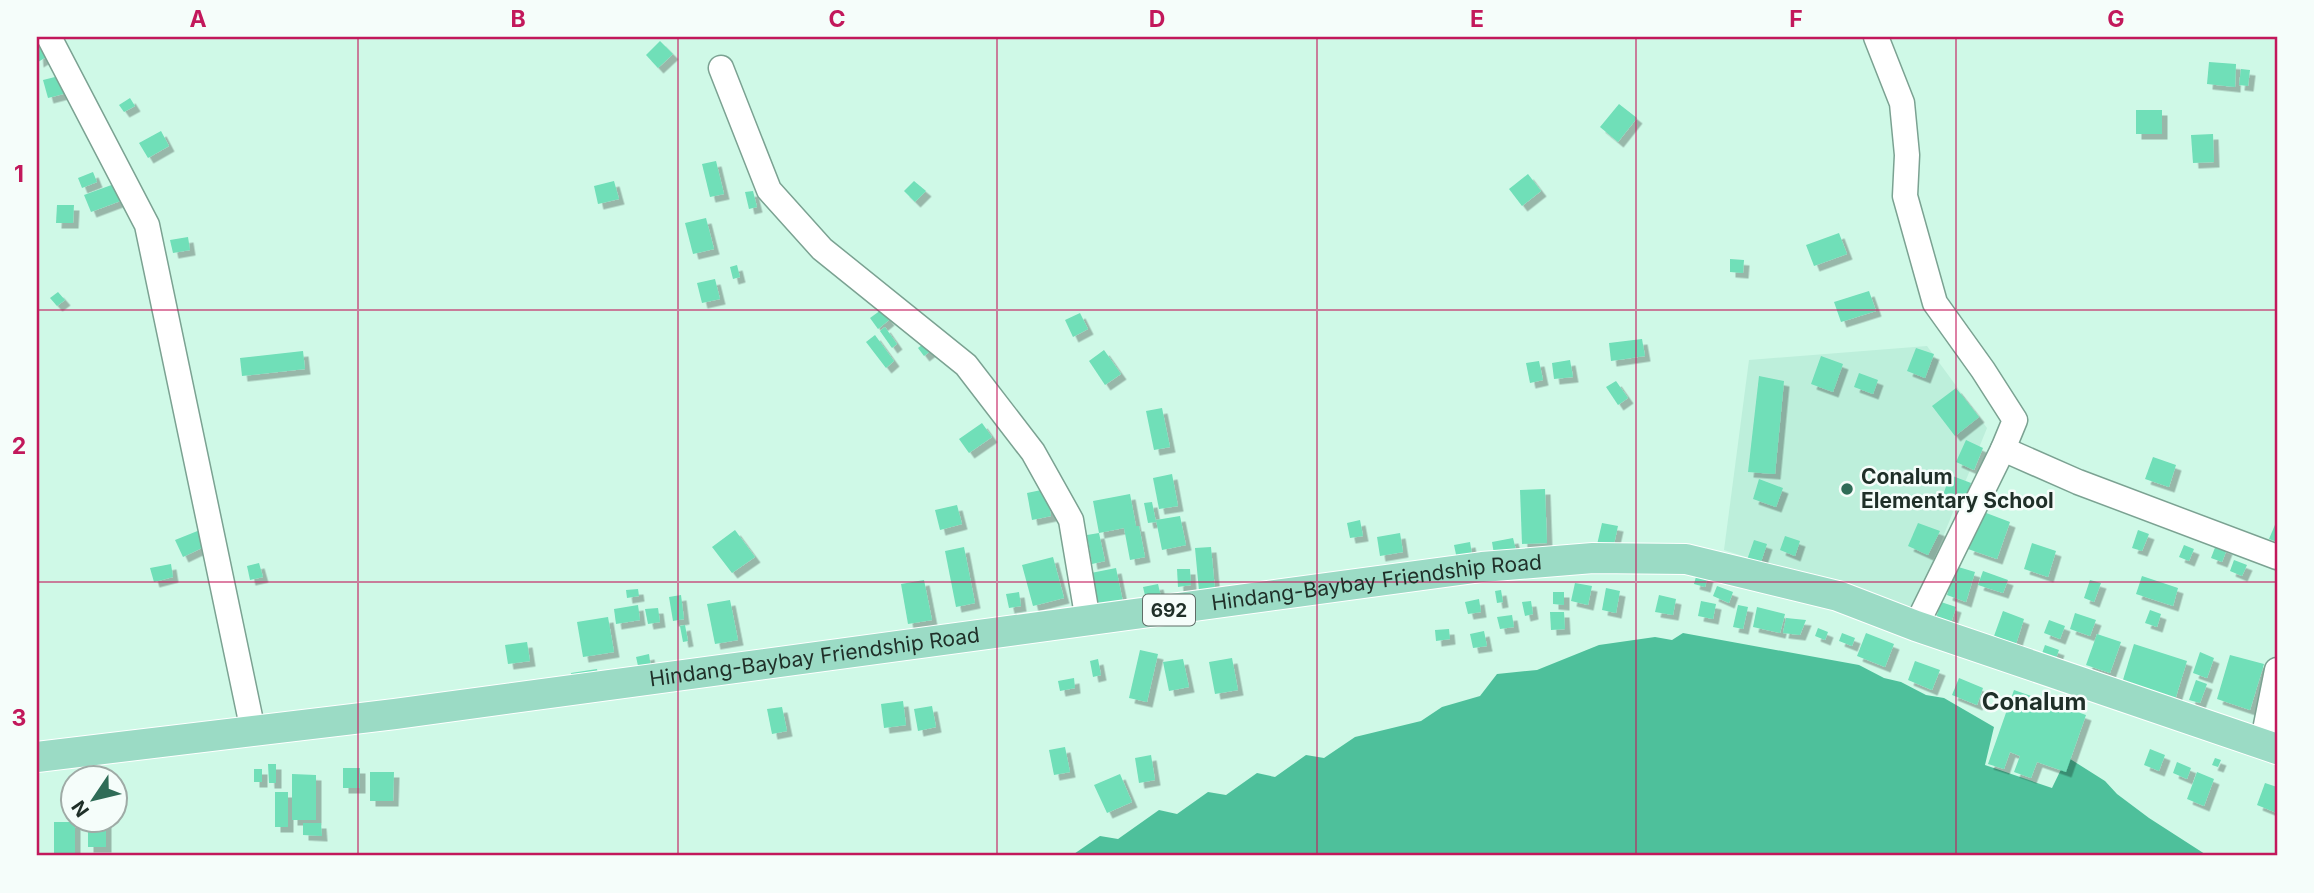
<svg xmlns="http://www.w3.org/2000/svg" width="2314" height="893" viewBox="0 0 2314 893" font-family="Inter,sans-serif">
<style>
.built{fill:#bdefdb}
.water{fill:#4ec09b}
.building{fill:#6fdfb8;filter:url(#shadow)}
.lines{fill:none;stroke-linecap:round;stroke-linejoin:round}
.minor-casing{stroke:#7ba292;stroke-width:27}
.major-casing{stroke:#fff;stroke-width:32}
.minor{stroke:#fff;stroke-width:24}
.major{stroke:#9bdbc5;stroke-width:30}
.grid{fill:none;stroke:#c2185b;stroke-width:2;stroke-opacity:0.55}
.poi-dot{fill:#2f6c57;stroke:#f5fdfa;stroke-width:2.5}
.labels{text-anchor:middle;stroke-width:5;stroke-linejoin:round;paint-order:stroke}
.shield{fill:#f5fdfa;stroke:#5f6d67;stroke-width:2}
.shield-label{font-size:19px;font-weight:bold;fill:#1f2f28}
.poi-label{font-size:21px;font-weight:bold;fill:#1f2f28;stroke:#f5fdfa;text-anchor:start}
.street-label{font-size:21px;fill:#1f2f28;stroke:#f5fdfa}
.quarter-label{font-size:24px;font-weight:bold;fill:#1f2f28;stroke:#f5fdfa}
.neatline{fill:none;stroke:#c2185b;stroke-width:2.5}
.grid-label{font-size:23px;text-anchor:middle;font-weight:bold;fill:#c2185b}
</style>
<defs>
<filter id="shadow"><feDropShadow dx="5.5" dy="5.5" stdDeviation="0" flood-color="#0004"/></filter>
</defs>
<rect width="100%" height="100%" fill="#cff9e7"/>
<path class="built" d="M1927 346 1987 428 1913 611 1724 550 1749 360Z"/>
<path class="water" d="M1683 633 1859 665 1884 678 1901 682 1926 695 1944 698 1994 727 1985 765 2052 788 2067 757 2105 781 2117 794 2149 818 2208 856H1071L1100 836 1118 839 1159 810 1177 814 1208 792 1226 795 1257 773 1275 777 1306 755 1324 758 1355 737 1421 721 1442 707 1480 696 1497 674 1537 670 1599 645 1655 637 1672 640Z"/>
<g class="building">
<path d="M45 40 53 53 38 62 37 45Z"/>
<path d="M660 41 673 54 658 68 646 55Z"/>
<path d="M2209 62 2236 64 2235 87 2207 84Z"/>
<path d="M2241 69 2250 70 2248 86 2239 85Z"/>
<path d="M63 75 67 93 48 98 43 80Z"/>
<path d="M130 98 135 106 124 112 119 105Z"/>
<path d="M1619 104 1637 118 1618 142 1600 127Z"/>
<rect x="2136" y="110" width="26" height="24"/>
<path d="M161 131 169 146 148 158 139 143Z"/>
<path d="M2213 134 2214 162 2193 163 2191 135Z"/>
<path d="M716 161 724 194 710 197 702 164Z"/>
<path d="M93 172 97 182 82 188 78 178Z"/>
<path d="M1528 174 1541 191 1522 206 1509 189Z"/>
<path d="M614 181 619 199 598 204 594 186Z"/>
<path d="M914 181 926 191 915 202 904 191Z"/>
<path d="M117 183 123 200 91 212 84 195Z"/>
<path d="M753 191 757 207 749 209 745 192Z"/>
<path d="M57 205H74L73 223H56Z"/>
<path d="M706 218 714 249 693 254 685 223Z"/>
<path d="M1839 233 1847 254 1814 266 1806 245Z"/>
<path d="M188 237 190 250 173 253 170 240Z"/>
<path d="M1730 259 1744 260 1743 273 1730 272Z"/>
<path d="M737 265 740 277 733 279 730 267Z"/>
<path d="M715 279 720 299 702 303 697 283Z"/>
<path d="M1869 291 1876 311 1841 322 1834 302Z"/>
<path d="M58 292 65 300 57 306 50 298Z"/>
<path d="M881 310 889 320 878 329 870 318Z"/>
<path d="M1080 313 1088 329 1073 337 1065 320Z"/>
<path d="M885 327 897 344 892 348 880 331Z"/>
<path d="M875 335 894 361 886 368 866 342Z"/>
<path d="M1642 339 1645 356 1611 361 1609 343Z"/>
<path d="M927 341 933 349 924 356 918 348Z"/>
<path d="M1916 348 1934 354 1925 378 1907 371Z"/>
<path d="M1104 350 1121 374 1105 385 1089 361Z"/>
<path d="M303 351 305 369 242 376 240 358Z"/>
<path d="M1821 356 1843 364 1833 392 1811 384Z"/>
<path d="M1570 360 1573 377 1554 379 1552 363Z"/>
<path d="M1539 361 1543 380 1530 383 1526 363Z"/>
<path d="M1859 373 1878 380 1873 394 1854 387Z"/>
<path d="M1759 376 1784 381 1775 474 1748 472Z"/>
<path d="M1616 381 1628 398 1618 405 1606 387Z"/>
<path d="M1956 388 1979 417 1955 436 1932 406Z"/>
<path d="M1162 408 1170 447 1154 450 1146 411Z"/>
<path d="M982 423 992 437 969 453 959 439Z"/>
<path d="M1966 440 1983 448 1974 470 1956 462Z"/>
<path d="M2153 457 2176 465 2169 487 2145 479Z"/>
<path d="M1172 474 1178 506 1159 509 1153 478Z"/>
<path d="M1950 475 1971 483 1962 508 1941 501Z"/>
<path d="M1759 479 1783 488 1776 507 1753 499Z"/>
<path d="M1046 489 1051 516 1032 520 1027 493Z"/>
<path d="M1545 489 1547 543 1522 544 1520 490Z"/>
<path d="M1130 494 1136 526H1139L1145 557 1130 560 1124 528 1099 533 1093 501Z"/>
<path d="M1152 502 1156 522 1148 523 1144 503Z"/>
<path d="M957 505 962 524 940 530 935 510Z"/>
<path d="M1981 511 2010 522 1997 559 1968 549Z"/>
<path d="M1180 516 1186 545 1162 550 1156 520Z"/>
<path d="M1360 520 1363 536 1350 538 1347 523Z"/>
<path d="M2277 520V542L2269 539Z"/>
<path d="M1602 523 1618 526 1612 553 1596 549Z"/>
<path d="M1918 523 1940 531 1928 555 1908 546Z"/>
<path d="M200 530 206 546 183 557 175 540Z"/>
<path d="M735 530 755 557 732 573 712 547Z"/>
<path d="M2138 530 2149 534 2142 551 2132 548Z"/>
<path d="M1099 533 1105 561 1092 564 1087 535Z"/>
<path d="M1400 533 1403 552 1380 556 1377 537Z"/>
<path d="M1785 536 1800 541 1795 556 1780 550Z"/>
<path d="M1513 538 1516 550 1494 554 1492 542Z"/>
<path d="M1754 540 1767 544 1760 565 1747 560Z"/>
<path d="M1470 542 1473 561 1458 564 1454 545Z"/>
<path d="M2032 543 2056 551 2048 577 2024 569Z"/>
<path d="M2184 545 2194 549 2189 561 2179 557Z"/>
<path d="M2216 545 2227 549 2222 562 2211 558Z"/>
<path d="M964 547 975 603 956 607 945 551Z"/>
<path d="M1211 547 1215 590 1199 591 1195 548Z"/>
<path d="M1053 557 1064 598 1033 606 1022 565Z"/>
<path d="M2234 560 2247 565 2242 576 2230 571Z"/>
<path d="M259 563 263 577 250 580 247 566Z"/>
<path d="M171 564 173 577 154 582 150 568Z"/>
<path d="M1955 566 1975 572 1966 602 1947 595Z"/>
<path d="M1116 568 1123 602 1097 607 1091 573Z"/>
<path d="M1177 569H1190L1191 585 1178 587Z"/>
<path d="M1983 571 2008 580 2003 593 1978 585Z"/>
<path d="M1697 573 1708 576 1705 587 1694 584Z"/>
<path d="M2142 576 2178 588 2173 606 2136 594Z"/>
<path d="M924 580 932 620 908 624 901 584Z"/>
<path d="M2090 580 2101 583 2094 602 2084 598Z"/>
<path d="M1575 583 1592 586 1588 605 1571 601Z"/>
<path d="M1158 584 1162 601 1147 604 1143 587Z"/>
<path d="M1717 586 1733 592 1729 603 1713 596Z"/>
<path d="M1606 588 1620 591 1616 613 1602 610Z"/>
<path d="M638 589 639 596 627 598 626 590Z"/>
<path d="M1501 590 1503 602 1497 603 1495 591Z"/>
<path d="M1019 592 1021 606 1009 608 1006 594Z"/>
<path d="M1553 592H1564V605L1553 604Z"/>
<path d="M681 595 684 619 673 621 669 597Z"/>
<path d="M1659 595 1676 599 1673 615 1655 612Z"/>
<path d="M1479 599 1481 612 1468 614 1465 602Z"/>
<path d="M730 600 738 640 715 644 707 604Z"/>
<path d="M1531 601 1533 614 1525 616 1522 602Z"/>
<path d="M1701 601 1716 604 1713 619 1698 616Z"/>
<path d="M1941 602 1956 607 1951 623 1936 618Z"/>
<path d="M638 605 640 620 616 624 614 609Z"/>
<path d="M1738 605 1748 607 1743 629 1733 627Z"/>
<path d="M1757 607 1785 614 1780 633 1753 627Z"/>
<path d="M658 608 660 622 648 624 645 609Z"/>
<path d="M2150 610 2161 614 2157 627 2145 623Z"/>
<path d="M2003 611 2024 619 2016 644 1994 636Z"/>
<path d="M1550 612H1564L1565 629 1551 630Z"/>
<path d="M2075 613 2096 620 2090 636 2070 629Z"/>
<path d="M1512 615 1514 627 1500 629 1497 617Z"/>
<path d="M608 617 614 652 583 657 577 622Z"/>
<path d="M1786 618 1806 620 1800 635 1783 633Z"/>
<path d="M2049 620 2065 626 2060 639 2044 633Z"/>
<path d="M685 625 688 641 683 642 680 626Z"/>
<path d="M1818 628 1828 632 1825 640 1815 636Z"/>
<path d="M1449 629 1450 639 1436 641 1435 630Z"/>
<path d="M1484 631 1487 646 1473 648 1470 634Z"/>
<path d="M1842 633 1855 638 1852 646 1839 641Z"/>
<path d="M1866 633 1894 644 1885 667 1857 656Z"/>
<path d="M2097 634 2121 642 2110 673 2086 665Z"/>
<path d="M527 642 530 661 508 664 505 645Z"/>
<path d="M2134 644 2187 661 2175 700 2122 683Z"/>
<path d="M2045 645 2059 650 2053 666 2039 662Z"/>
<path d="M1140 650 1158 654 1147 702 1129 698Z"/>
<path d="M2200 652 2214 658 2207 678 2193 673Z"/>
<path d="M649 654 651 668 639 670 636 657Z"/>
<path d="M2230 655 2264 664 2250 710 2217 699Z"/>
<path d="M1232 658 1238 690 1215 694 1209 662Z"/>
<path d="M1098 659 1101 675 1093 677 1090 661Z"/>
<path d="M1183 659 1189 687 1169 691 1163 662Z"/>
<path d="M1915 661 1940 670 1932 690 1908 680Z"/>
<path d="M597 669 598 674 572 679 571 673Z"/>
<path d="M1074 678 1075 688 1060 691 1058 681Z"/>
<path d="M1959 678 1983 688 1977 705 1952 695Z"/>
<path d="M2196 680 2207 684 2200 703 2189 700Z"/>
<path d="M2014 690 2086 715 2066 772 2037 762 2031 778 2014 772 2020 756 2010 752 2004 769 1988 764Z"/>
<path d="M903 701 906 725 884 728 881 704Z"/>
<path d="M932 706 936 727 918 731 914 709Z"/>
<path d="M782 707 787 731 772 734 767 709Z"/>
<path d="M1065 747 1070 772 1054 775 1049 750Z"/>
<path d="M2150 749 2165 755 2159 771 2144 765Z"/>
<path d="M1151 755 1155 780 1139 783 1135 758Z"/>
<path d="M2215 758 2221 760 2218 767 2212 765Z"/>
<path d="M2177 762 2191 768 2187 779 2173 773Z"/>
<path d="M268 764H276V783H269Z"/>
<rect x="343" y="768" width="17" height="20"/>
<rect x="254" y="769" width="8" height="13"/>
<path d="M370 772H394L393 801H370Z"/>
<path d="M2197 772 2214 779 2204 806 2187 799Z"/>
<path d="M292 774 316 775V820H292Z"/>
<path d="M1120 774 1132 802 1107 813 1094 785Z"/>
<path d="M2265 783 2277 787V813L2257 805Z"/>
<rect x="275" y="792" width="13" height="35"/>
<rect x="88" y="820" width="18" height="27"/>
<rect x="54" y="822" width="21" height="34"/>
<path d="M303 823H321L322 836 303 835Z"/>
</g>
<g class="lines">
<g class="minor-casing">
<g id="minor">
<path d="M49 37 147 225 253 731"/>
<path d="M1876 37 1902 103 1907 155 1905 196 1935 303 1983 370 2015 420 2003 449 1916 626"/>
<path d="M721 68 769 190 822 249 966 365 1033 452 1071 520 1088 621"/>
<path d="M2003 449 2078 482 2277 557"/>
<path d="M2262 745 2277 670"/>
</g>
</g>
<g class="major-casing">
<g id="major">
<path id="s1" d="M37 757 395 714 1482 567 1593 558 1686 559 1838 596 1916 626 2277 749"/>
</g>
</g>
<use href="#minor" class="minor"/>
<use href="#major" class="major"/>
</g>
<path class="grid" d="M358 37V856M678 37V856M997 37V856M1317 37V856M1636 37V856M1956 37V856M37 310H2277M37 582H2277"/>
<circle class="poi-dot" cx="1847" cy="489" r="7"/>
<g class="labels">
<rect class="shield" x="1143" y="594.5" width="52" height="31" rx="5"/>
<g class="shield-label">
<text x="1169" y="617">692</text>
</g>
<g class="poi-label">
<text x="1861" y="484">Conalum<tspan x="1861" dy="24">Elementary School</tspan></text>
</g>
<g class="street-label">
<text dy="7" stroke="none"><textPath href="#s1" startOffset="1351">Hindang-Baybay Friendship Road</textPath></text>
<text dy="7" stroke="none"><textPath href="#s1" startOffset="784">Hindang-Baybay Friendship Road</textPath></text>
</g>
<g class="quarter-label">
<text x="2034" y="710">Conalum</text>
</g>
</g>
<rect width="2314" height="893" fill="none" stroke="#f5fdfa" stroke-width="77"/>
<g transform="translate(94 799) rotate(235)"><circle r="33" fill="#f5fdfa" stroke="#9faba6" stroke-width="2"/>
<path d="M0-5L12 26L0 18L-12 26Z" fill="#2f6c57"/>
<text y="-10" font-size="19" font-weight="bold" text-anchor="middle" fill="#1f2f28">N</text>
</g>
<rect x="38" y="38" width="2238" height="816" class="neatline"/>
<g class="grid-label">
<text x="198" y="27">A</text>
<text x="518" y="27">B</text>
<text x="837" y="27">C</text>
<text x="1157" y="27">D</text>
<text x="1477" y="27">E</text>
<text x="1796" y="27">F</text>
<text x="2116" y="27">G</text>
<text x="19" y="182">1</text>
<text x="19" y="454">2</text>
<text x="19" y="726">3</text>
</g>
</svg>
